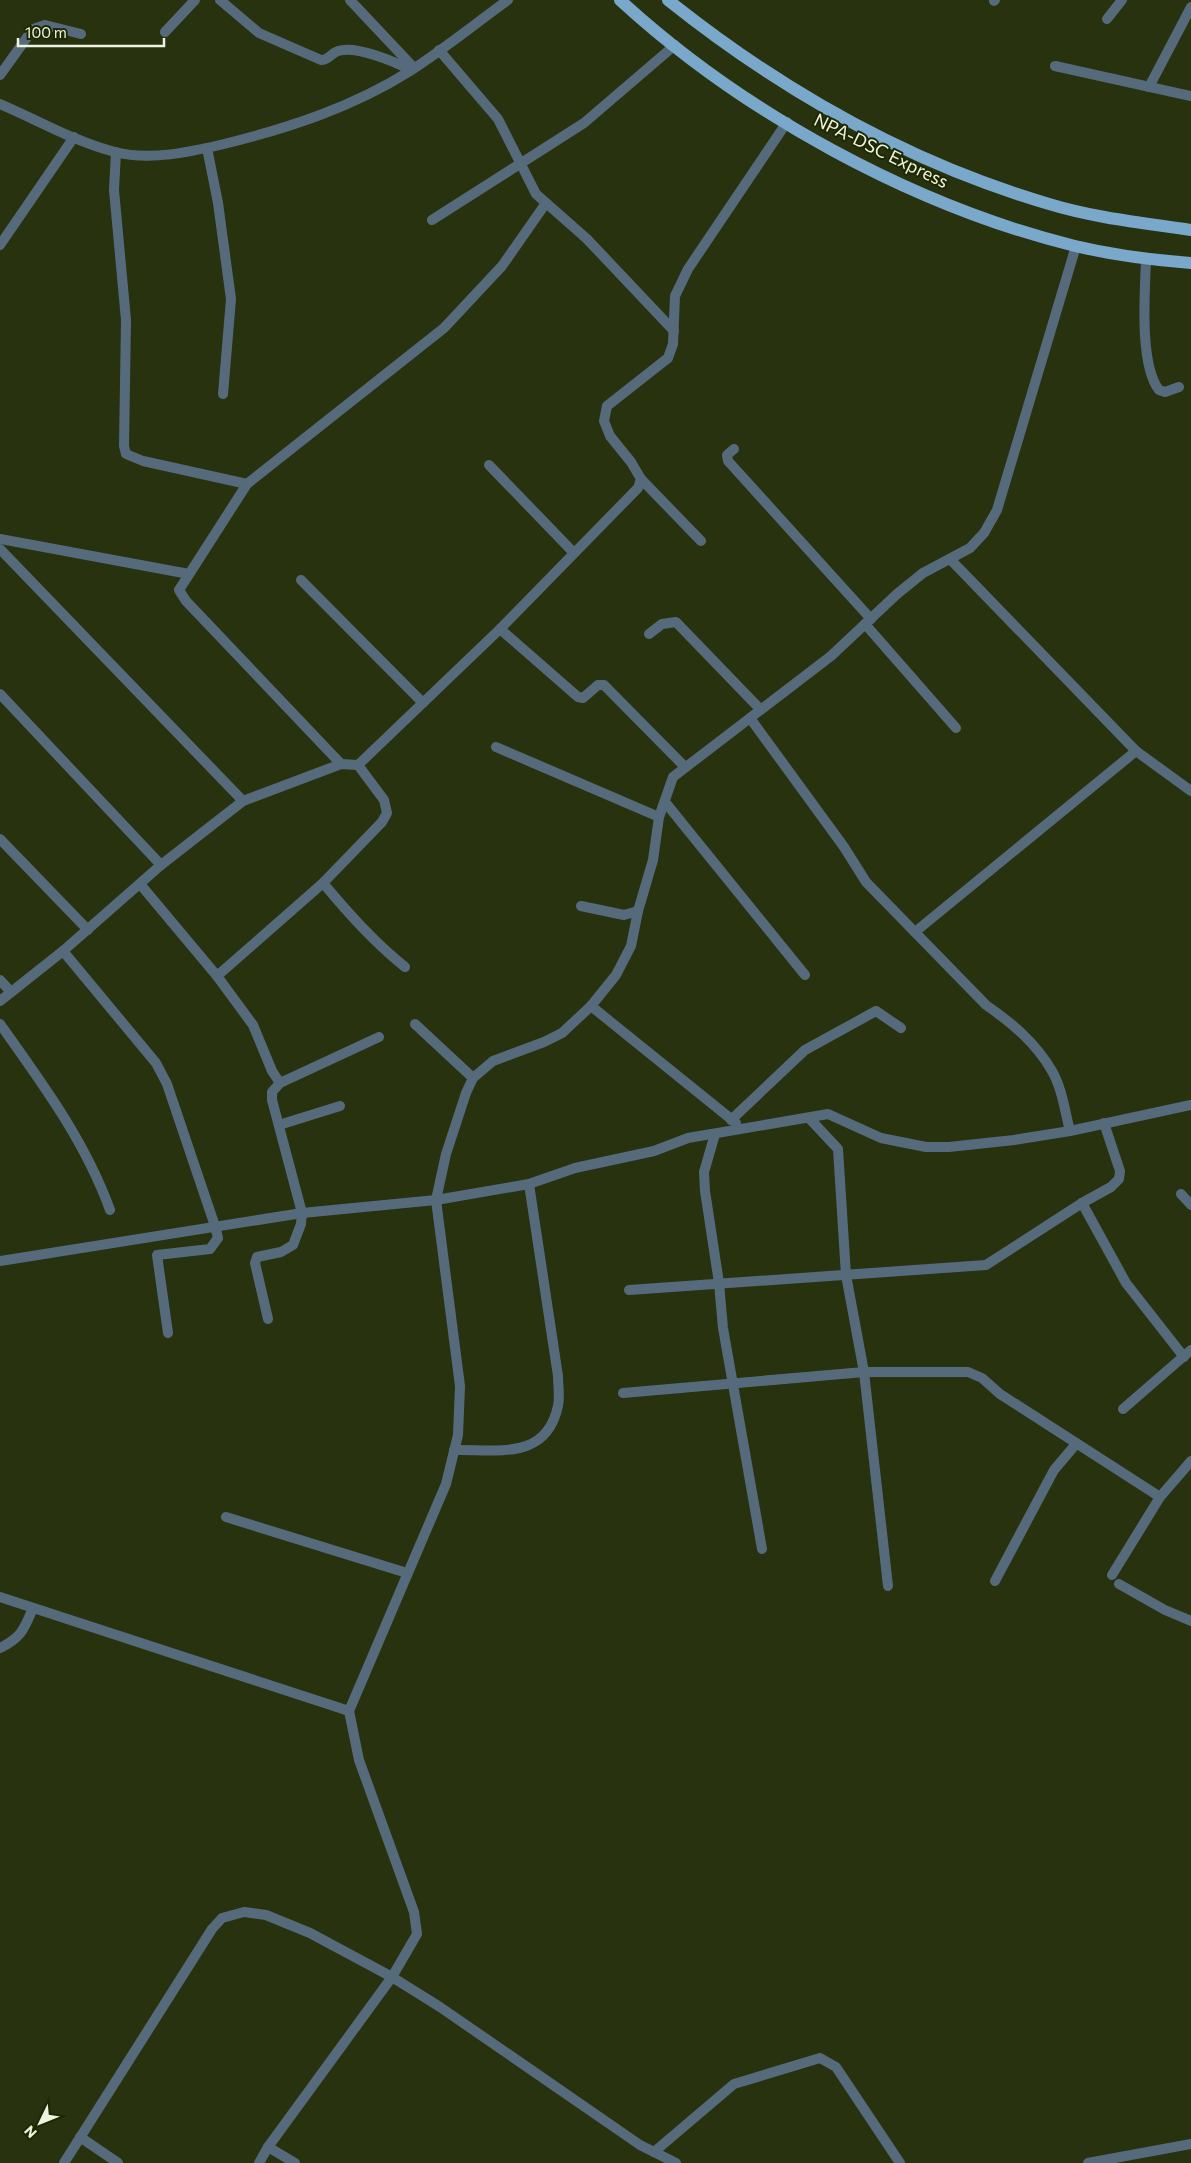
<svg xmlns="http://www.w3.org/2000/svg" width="1191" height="2163" viewBox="0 0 1191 2163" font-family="Commissioner,sans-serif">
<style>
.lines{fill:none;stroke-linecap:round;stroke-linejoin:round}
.street{stroke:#556b7c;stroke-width:10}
.primary{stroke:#7aa8cb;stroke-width:12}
.labels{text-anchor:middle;stroke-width:4;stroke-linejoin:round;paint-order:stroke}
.street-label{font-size:18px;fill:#edf4df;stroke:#1f2804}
</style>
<rect width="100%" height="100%" fill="#29320f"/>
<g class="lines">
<g class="street">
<path d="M220 0 259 33 321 60C329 60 331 53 338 51 356 45 395 62 411 70"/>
<path d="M350 0 414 68"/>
<path d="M994 1 995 0"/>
<path d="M1107 19 1122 0"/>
<path d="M165 32 195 0"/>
<path d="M439 50 498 119 536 194 587 239 674 331"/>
<path d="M1055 66 1191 96"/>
<path d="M0 75 33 29 45 25 81 34"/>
<path d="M1149 87 1191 7"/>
<path d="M0 104C38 120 75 142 115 152 150 161 190 152 224 144 289 128 353 107 410 71 444 49 476 23 508 0"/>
<path d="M207 148 218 203 231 299 223 394"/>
<path d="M116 152 114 190 126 320 124 446 126 454 143 461 247 484"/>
<path d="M432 220 584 123 675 45"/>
<path d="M0 245 74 137"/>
<path d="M1146 259C1145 292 1139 364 1159 390L1165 392 1179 387"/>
<path d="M734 449 727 455 728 461 871 619"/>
<path d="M489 465 574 553"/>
<path d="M641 479 701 541"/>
<path d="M0 539 189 574"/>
<path d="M0 549 243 801"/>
<path d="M950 559 1136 751 1191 791"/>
<path d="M301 580 423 703"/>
<path d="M865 624 956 728"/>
<path d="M500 629 578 697 583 698 598 685H604L685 767"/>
<path d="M649 634 662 624 676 622 760 709"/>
<path d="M0 694 161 865"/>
<path d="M750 718 844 847 866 882 986 1005C1012 1023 1036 1043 1052 1071 1062 1088 1065 1112 1070 1131"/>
<path d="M496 747 659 817"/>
<path d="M341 764 186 601 179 590 247 484 444 328 502 266 546 203"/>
<path d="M665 802 805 975"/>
<path d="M0 839 88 930"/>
<path d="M323 883C349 914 374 942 405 967"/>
<path d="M140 884 217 976 323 883 382 822 387 813 384 800 358 765"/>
<path d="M581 906 624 915 638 911"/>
<path d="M915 932 1136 751"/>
<path d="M63 951 156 1063 167 1084 215 1226 218 1238 210 1249 157 1255 168 1333"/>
<path d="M217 976 253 1025 272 1071 280 1083 379 1037"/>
<path d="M0 980 11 992"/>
<path d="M0 1001 63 951 161 865 243 801 341 764 358 765 500 629 638 488 641 479 631 462 610 436 604 421 607 406 668 358 673 344 675 296 688 269 787 122"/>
<path d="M591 1006 736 1123"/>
<path d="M0 1024C42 1083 85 1141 110 1210"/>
<path d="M415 1024 473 1078"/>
<path d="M809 1118 838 1149 846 1275 864 1372 888 1586"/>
<path d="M731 1120 805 1050 876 1011 901 1028"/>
<path d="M279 1125 340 1106"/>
<path d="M715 1134 704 1172 705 1191 719 1283 723 1328 762 1549"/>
<path d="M1181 1194 1191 1205"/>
<path d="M1082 1203 1126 1283 1184 1357"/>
<path d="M0 1261 302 1213 436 1200 529 1184 575 1168 654 1151 688 1138 828 1114 881 1138 926 1147H949L1014 1140 1070 1131 1191 1105"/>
<path d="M629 1290 986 1265 1082 1203 1111 1187 1119 1179 1120 1171 1104 1123"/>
<path d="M268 1319 255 1263 257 1257 281 1252 293 1245 301 1224 302 1213 272 1100V1092L280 1083"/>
<path d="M623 1393 864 1372H968L982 1378 1000 1394 1160 1497 1191 1461"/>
<path d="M1123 1409 1191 1350"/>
<path d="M454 1450C498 1449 546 1461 558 1406 560 1397 558 1385 558 1376L529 1184"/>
<path d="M226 1517 407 1573"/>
<path d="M1112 1575 1160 1497"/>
<path d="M995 1581 1054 1470 1076 1444"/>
<path d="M1119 1584 1165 1610 1191 1621"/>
<path d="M0 1597 349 1711"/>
<path d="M0 1648C22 1637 24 1629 33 1608"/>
<path d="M80 2137 118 2163"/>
<path d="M268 2147 295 2163"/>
<path d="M654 2152 734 2084 820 2058 836 2067 900 2163"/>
<path d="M64 2163 212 1929 222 1918 244 1912 266 1915 310 1933 392 1977 440 2007 640 2145 676 2163"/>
<path d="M259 2163 268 2147 392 1977 417 1934 414 1912 359 1760 349 1711 446 1484 458 1435 460 1386 436 1200 446 1154 466 1093 473 1078 493 1061 544 1042 562 1033 591 1006 616 975 631 946 638 911 653 860 659 817 673 777 831 656 897 594 923 573 970 548 984 533 997 510 1076 246"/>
<path d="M1088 2163 1191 2144"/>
</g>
<g class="primary">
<path d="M620 0C743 113 913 206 1075 246 1113 255 1152 260 1191 263"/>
<path d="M668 0C782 91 909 163 1049 204 1095 218 1144 223 1191 230"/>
</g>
</g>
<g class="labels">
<g class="street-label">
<text transform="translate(881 151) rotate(26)" y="6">NPA-DSC Express</text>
</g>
</g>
<g transform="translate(40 2123) rotate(227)" stroke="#1f2804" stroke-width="4" paint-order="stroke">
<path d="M0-4L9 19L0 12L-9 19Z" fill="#edf4df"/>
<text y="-8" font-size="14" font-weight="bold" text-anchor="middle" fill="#edf4df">N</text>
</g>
<path d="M18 38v8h146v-8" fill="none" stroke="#edf4df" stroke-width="2.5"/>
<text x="25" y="38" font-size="15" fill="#edf4df" stroke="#1f2804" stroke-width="4" paint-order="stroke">100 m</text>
</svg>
